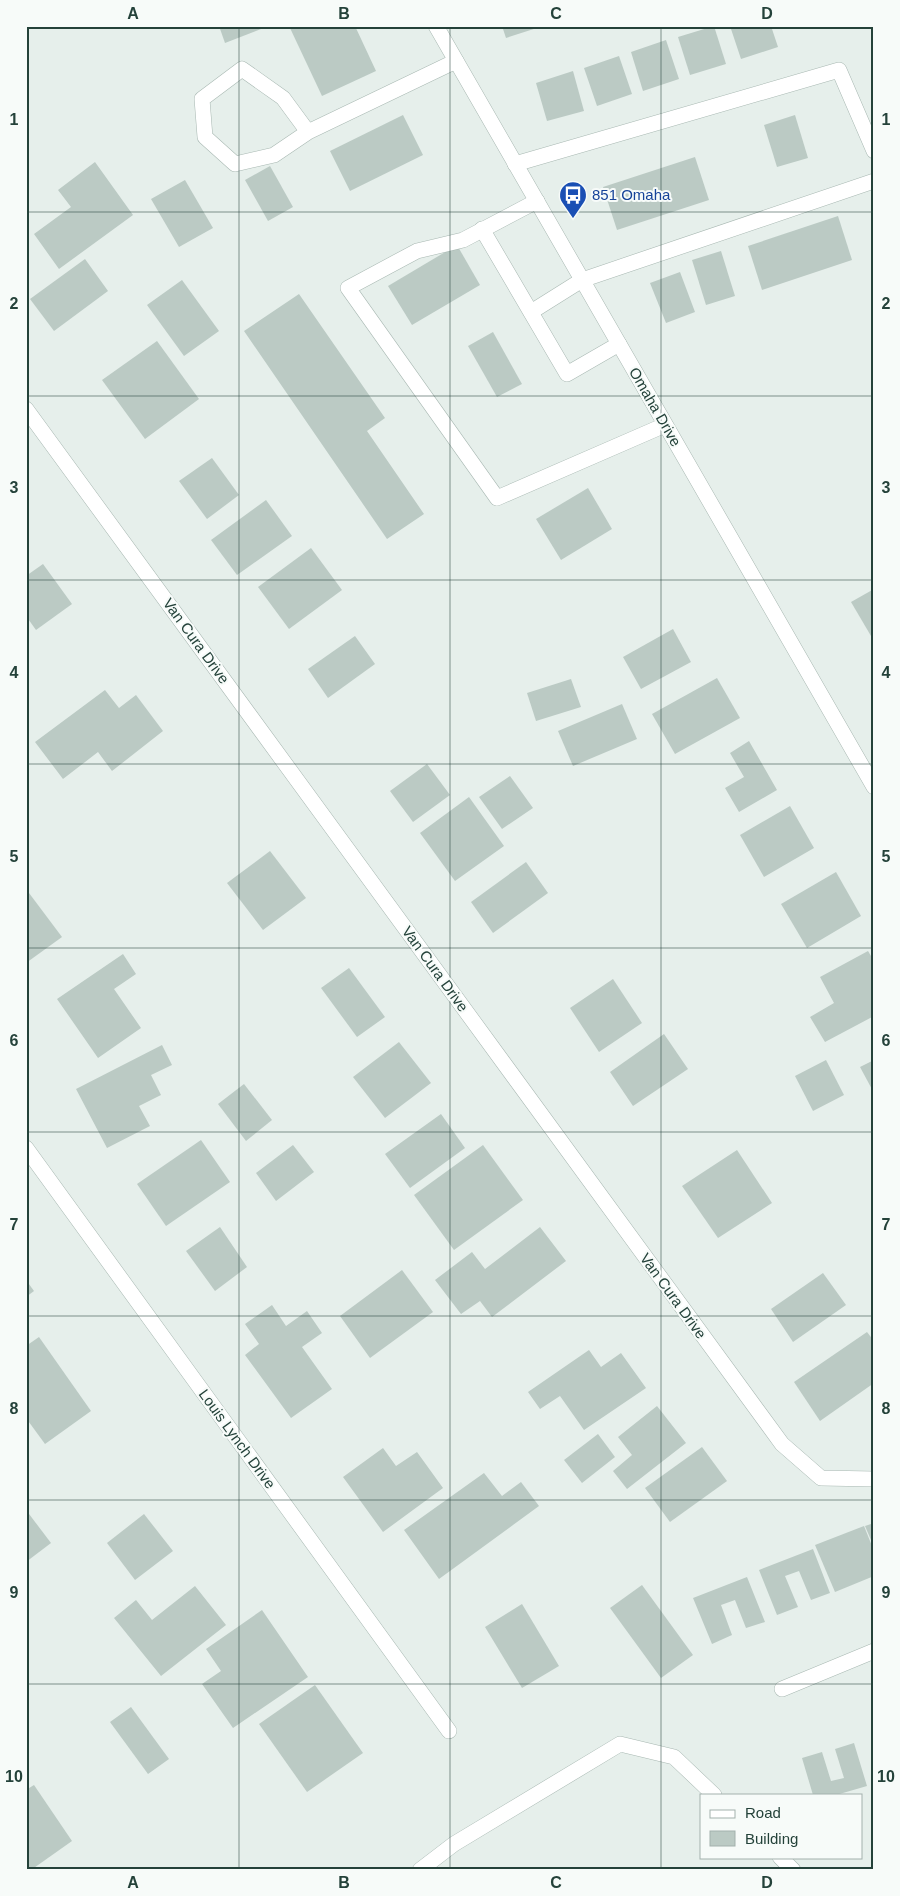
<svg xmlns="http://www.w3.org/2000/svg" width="900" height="1896" viewBox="0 0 900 1896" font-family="Arial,sans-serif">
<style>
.building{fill:#bbcac4}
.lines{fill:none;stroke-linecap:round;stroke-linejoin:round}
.minor-casing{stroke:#a8b8b2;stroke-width:16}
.minor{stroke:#fff;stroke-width:15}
.grid{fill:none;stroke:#24423a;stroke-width:1;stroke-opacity:0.55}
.labels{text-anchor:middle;stroke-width:4;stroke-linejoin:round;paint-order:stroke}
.transit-label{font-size:15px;fill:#164399;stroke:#f7fbf9;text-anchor:start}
.street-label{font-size:15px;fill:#24423a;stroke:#f7fbf9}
.neatline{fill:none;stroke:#24423a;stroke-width:2}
.grid-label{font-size:16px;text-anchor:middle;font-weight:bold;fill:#24423a}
</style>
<rect width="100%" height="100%" fill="#e6efeb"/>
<g class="building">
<path d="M219 26H260L261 29 225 43Z"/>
<path d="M294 26H355L376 71 322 96 290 28Z"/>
<path d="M502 26H540V27L506 38Z"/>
<path d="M714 26 726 64 690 75 678 37Z"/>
<path d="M730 26H771L778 47 741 59Z"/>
<path d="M666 40 679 79 643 91 631 52Z"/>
<path d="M619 56 632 94 597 106 584 68Z"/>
<path d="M573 71 584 111 547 121 536 83Z"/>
<path d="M403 115 423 155 350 191 330 151Z"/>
<path d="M795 115 808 158 777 167 764 125Z"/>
<path d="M695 157 709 200 617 230 603 187Z"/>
<path d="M95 162 133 215 59 269 34 234 71 207 58 190Z"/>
<path d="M270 166 293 207 268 221 245 180Z"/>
<path d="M185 180 213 228 179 247 151 199Z"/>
<path d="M838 216 852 260 762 290 748 246Z"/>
<path d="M457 245 480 285 412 325 388 286Z"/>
<path d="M721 251 735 296 706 305 692 260Z"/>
<path d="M85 259 108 291 54 331 30 299Z"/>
<path d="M680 272 695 312 666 323 650 283Z"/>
<path d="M182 280 219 331 184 356 147 305Z"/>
<path d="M299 294 385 418 367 431 424 514 387 539 244 331Z"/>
<path d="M493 332 522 384 497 397 468 346Z"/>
<path d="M157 341 199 399 145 439 102 380Z"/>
<path d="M212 458 239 495 207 519 179 481Z"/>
<path d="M588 488 612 529 561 560 536 519Z"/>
<path d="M266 500 292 536 237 575 211 540Z"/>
<path d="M311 548 342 590 289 629 258 587Z"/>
<path d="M43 564 72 604 36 630 26 616V576Z"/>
<path d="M874 589V635L871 636 851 602Z"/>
<path d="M673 629 691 662 641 689 623 657Z"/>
<path d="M355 636 375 664 328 698 308 669Z"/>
<path d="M717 678 740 718 675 754 652 714Z"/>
<path d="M571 679 581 707 536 721 527 693Z"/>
<path d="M105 690 119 708 136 695 163 731 112 771 98 752 63 779 35 742Z"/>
<path d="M622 704 637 739 573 766 558 731Z"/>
<path d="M749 741 777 790 739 812 725 788 744 777 730 753Z"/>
<path d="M427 764 450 795 413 822 390 791Z"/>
<path d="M510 776 533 808 502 829 479 797Z"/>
<path d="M469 797 504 846 455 881 420 833Z"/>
<path d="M790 806 814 848 764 877 740 835Z"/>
<path d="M270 851 306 898 263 930 227 883Z"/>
<path d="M526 862 548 893 493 933 471 902Z"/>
<path d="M836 872 861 916 807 948 781 904Z"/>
<path d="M26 889 62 937 26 963Z"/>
<path d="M868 951 874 961V1016L825 1042 810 1017 834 1003 820 977Z"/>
<path d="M123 954 136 974 114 989 141 1028 98 1058 57 999Z"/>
<path d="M349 968 385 1017 357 1037 321 988Z"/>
<path d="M613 979 642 1023 599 1052 570 1008Z"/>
<path d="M664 1034 688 1069 633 1106 610 1072Z"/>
<path d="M399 1042 431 1083 385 1118 353 1077Z"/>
<path d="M162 1045 172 1065 151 1075 161 1095 139 1106 150 1126 107 1148 76 1089Z"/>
<path d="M826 1060 844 1095 813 1111 795 1076Z"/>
<path d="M874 1060V1093L860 1067Z"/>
<path d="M244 1084 272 1120 246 1141 218 1104Z"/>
<path d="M441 1114 465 1148 410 1188 385 1154Z"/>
<path d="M201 1140 230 1182 166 1226 137 1184Z"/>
<path d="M293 1145 314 1172 276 1201 256 1173Z"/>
<path d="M483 1145 523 1200 454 1250 414 1195Z"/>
<path d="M737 1150 772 1203 718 1238 682 1186Z"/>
<path d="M220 1227 247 1267 215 1291 186 1251Z"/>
<path d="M540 1227 566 1261 492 1317 480 1301 461 1314 435 1280 472 1252 485 1269Z"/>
<path d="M402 1270 433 1312 370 1358 340 1316Z"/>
<path d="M823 1273 846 1305 793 1342 771 1309Z"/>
<path d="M26 1280 34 1291 26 1297Z"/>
<path d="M272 1305 286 1326 307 1311 322 1333 302 1347 332 1389 291 1418 245 1355 259 1344 245 1324Z"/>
<path d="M867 1332 874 1341V1383L820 1421 794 1382Z"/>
<path d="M39 1337 91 1411 45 1444 26 1418V1346Z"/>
<path d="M589 1350 601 1367 621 1353 646 1388 584 1430 560 1396 540 1409 528 1392Z"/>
<path d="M657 1406 686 1443 627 1489 613 1471 632 1455 618 1437Z"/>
<path d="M598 1434 615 1457 582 1483 564 1460Z"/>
<path d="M702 1447 727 1481 670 1522 645 1488Z"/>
<path d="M383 1448 396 1466 417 1452 443 1488 383 1532 343 1477Z"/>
<path d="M484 1473 502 1496 521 1482 539 1506 439 1579 404 1530Z"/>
<path d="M26 1510 51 1543 26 1562Z"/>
<path d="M144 1514 173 1551 135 1580 107 1543Z"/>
<path d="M874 1523V1547L865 1526Z"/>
<path d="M864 1526 874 1551V1576L835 1592 815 1545Z"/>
<path d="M813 1549 830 1593 811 1600 799 1571 785 1576 798 1607 777 1615 759 1570Z"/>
<path d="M747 1577 765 1622 746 1628 735 1600 721 1605 732 1635 712 1644 693 1598Z"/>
<path d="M642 1585 693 1655 661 1678 610 1608Z"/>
<path d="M195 1586 226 1625 161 1676 114 1618 136 1600 152 1620Z"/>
<path d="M522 1604 559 1666 522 1688 485 1627Z"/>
<path d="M262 1610 308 1677 233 1728 202 1684 221 1671 206 1649Z"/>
<path d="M315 1685 363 1753 307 1792 259 1724Z"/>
<path d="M131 1707 169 1759 148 1774 110 1722Z"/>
<path d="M854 1743 867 1786 836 1795H813L802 1758 822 1752 831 1781 844 1778 835 1749Z"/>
<path d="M34 1785 72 1841 31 1870H26V1790Z"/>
</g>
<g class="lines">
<g class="minor-casing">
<g id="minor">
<path d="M436 26 874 787"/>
<path d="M308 132 274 155 235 164 205 137 202 99 242 69 283 98 308 132 456 61"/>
<path d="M515 164 839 70 874 151"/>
<path d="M537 201 463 240 417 251 348 288 497 498 665 425"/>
<path d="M482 229 567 374 619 344"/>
<path d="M531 312 582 280 874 181"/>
<path d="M26 409 782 1444 821 1478 874 1479"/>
<path d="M26 1148 449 1731"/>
<path d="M782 1689 874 1651"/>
<path d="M780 1857 793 1870"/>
<path d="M420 1870 454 1844 620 1744 674 1757 714 1795"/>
</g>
</g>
<use href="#minor" class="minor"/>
</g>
<path class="grid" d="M239 26V1870M450 26V1870M661 26V1870M26 212H874M26 396H874M26 580H874M26 764H874M26 948H874M26 1132H874M26 1316H874M26 1500H874M26 1684H874"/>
<defs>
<g id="bus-pin" transform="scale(1.4375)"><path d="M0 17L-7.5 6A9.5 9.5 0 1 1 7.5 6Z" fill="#1a4fb4" stroke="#f7fbf9"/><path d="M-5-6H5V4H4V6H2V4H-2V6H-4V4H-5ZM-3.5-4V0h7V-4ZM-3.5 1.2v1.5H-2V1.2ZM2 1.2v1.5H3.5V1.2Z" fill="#fff"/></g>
</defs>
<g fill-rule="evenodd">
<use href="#bus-pin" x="573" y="195"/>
</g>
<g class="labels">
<g class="transit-label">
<text x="592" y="200">851 Omaha</text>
</g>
<g class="street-label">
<text transform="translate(655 407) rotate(60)" y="5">Omaha Drive</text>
<text transform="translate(196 641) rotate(54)" y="5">Van Cura Drive</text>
<text transform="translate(435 969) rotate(54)" y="5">Van Cura Drive</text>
<text transform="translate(673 1296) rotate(54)" y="5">Van Cura Drive</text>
<text transform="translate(237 1439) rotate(54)" y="5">Louis Lynch Drive</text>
</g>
</g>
<rect width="900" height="1896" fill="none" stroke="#f7fbf9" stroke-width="55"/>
<rect x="700" y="1794" width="162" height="65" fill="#f7fbf9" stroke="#a3b1ad"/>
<rect x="710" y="1810" width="25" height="8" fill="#ffffff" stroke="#a3b1ad"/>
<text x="745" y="1818" font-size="15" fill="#24423a">Road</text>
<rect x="710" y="1831" width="25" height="15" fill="#bbcac4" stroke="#a3b1ad"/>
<text x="745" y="1844" font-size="15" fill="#24423a">Building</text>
<rect x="28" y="28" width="844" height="1840" class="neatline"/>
<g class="grid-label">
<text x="133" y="19">A</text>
<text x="344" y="19">B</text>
<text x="556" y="19">C</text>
<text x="767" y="19">D</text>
<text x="14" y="125">1</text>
<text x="886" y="125">1</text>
<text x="14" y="309">2</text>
<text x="886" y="309">2</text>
<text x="14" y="493">3</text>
<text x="886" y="493">3</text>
<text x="14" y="678">4</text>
<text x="886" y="678">4</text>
<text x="14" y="862">5</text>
<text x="886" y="862">5</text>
<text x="14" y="1046">6</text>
<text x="886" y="1046">6</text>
<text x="14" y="1230">7</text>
<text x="886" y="1230">7</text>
<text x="14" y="1414">8</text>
<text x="886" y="1414">8</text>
<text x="14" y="1598">9</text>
<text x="886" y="1598">9</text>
<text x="14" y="1782">10</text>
<text x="886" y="1782">10</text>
<text x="133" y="1888">A</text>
<text x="344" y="1888">B</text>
<text x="556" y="1888">C</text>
<text x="767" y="1888">D</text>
</g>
</svg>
